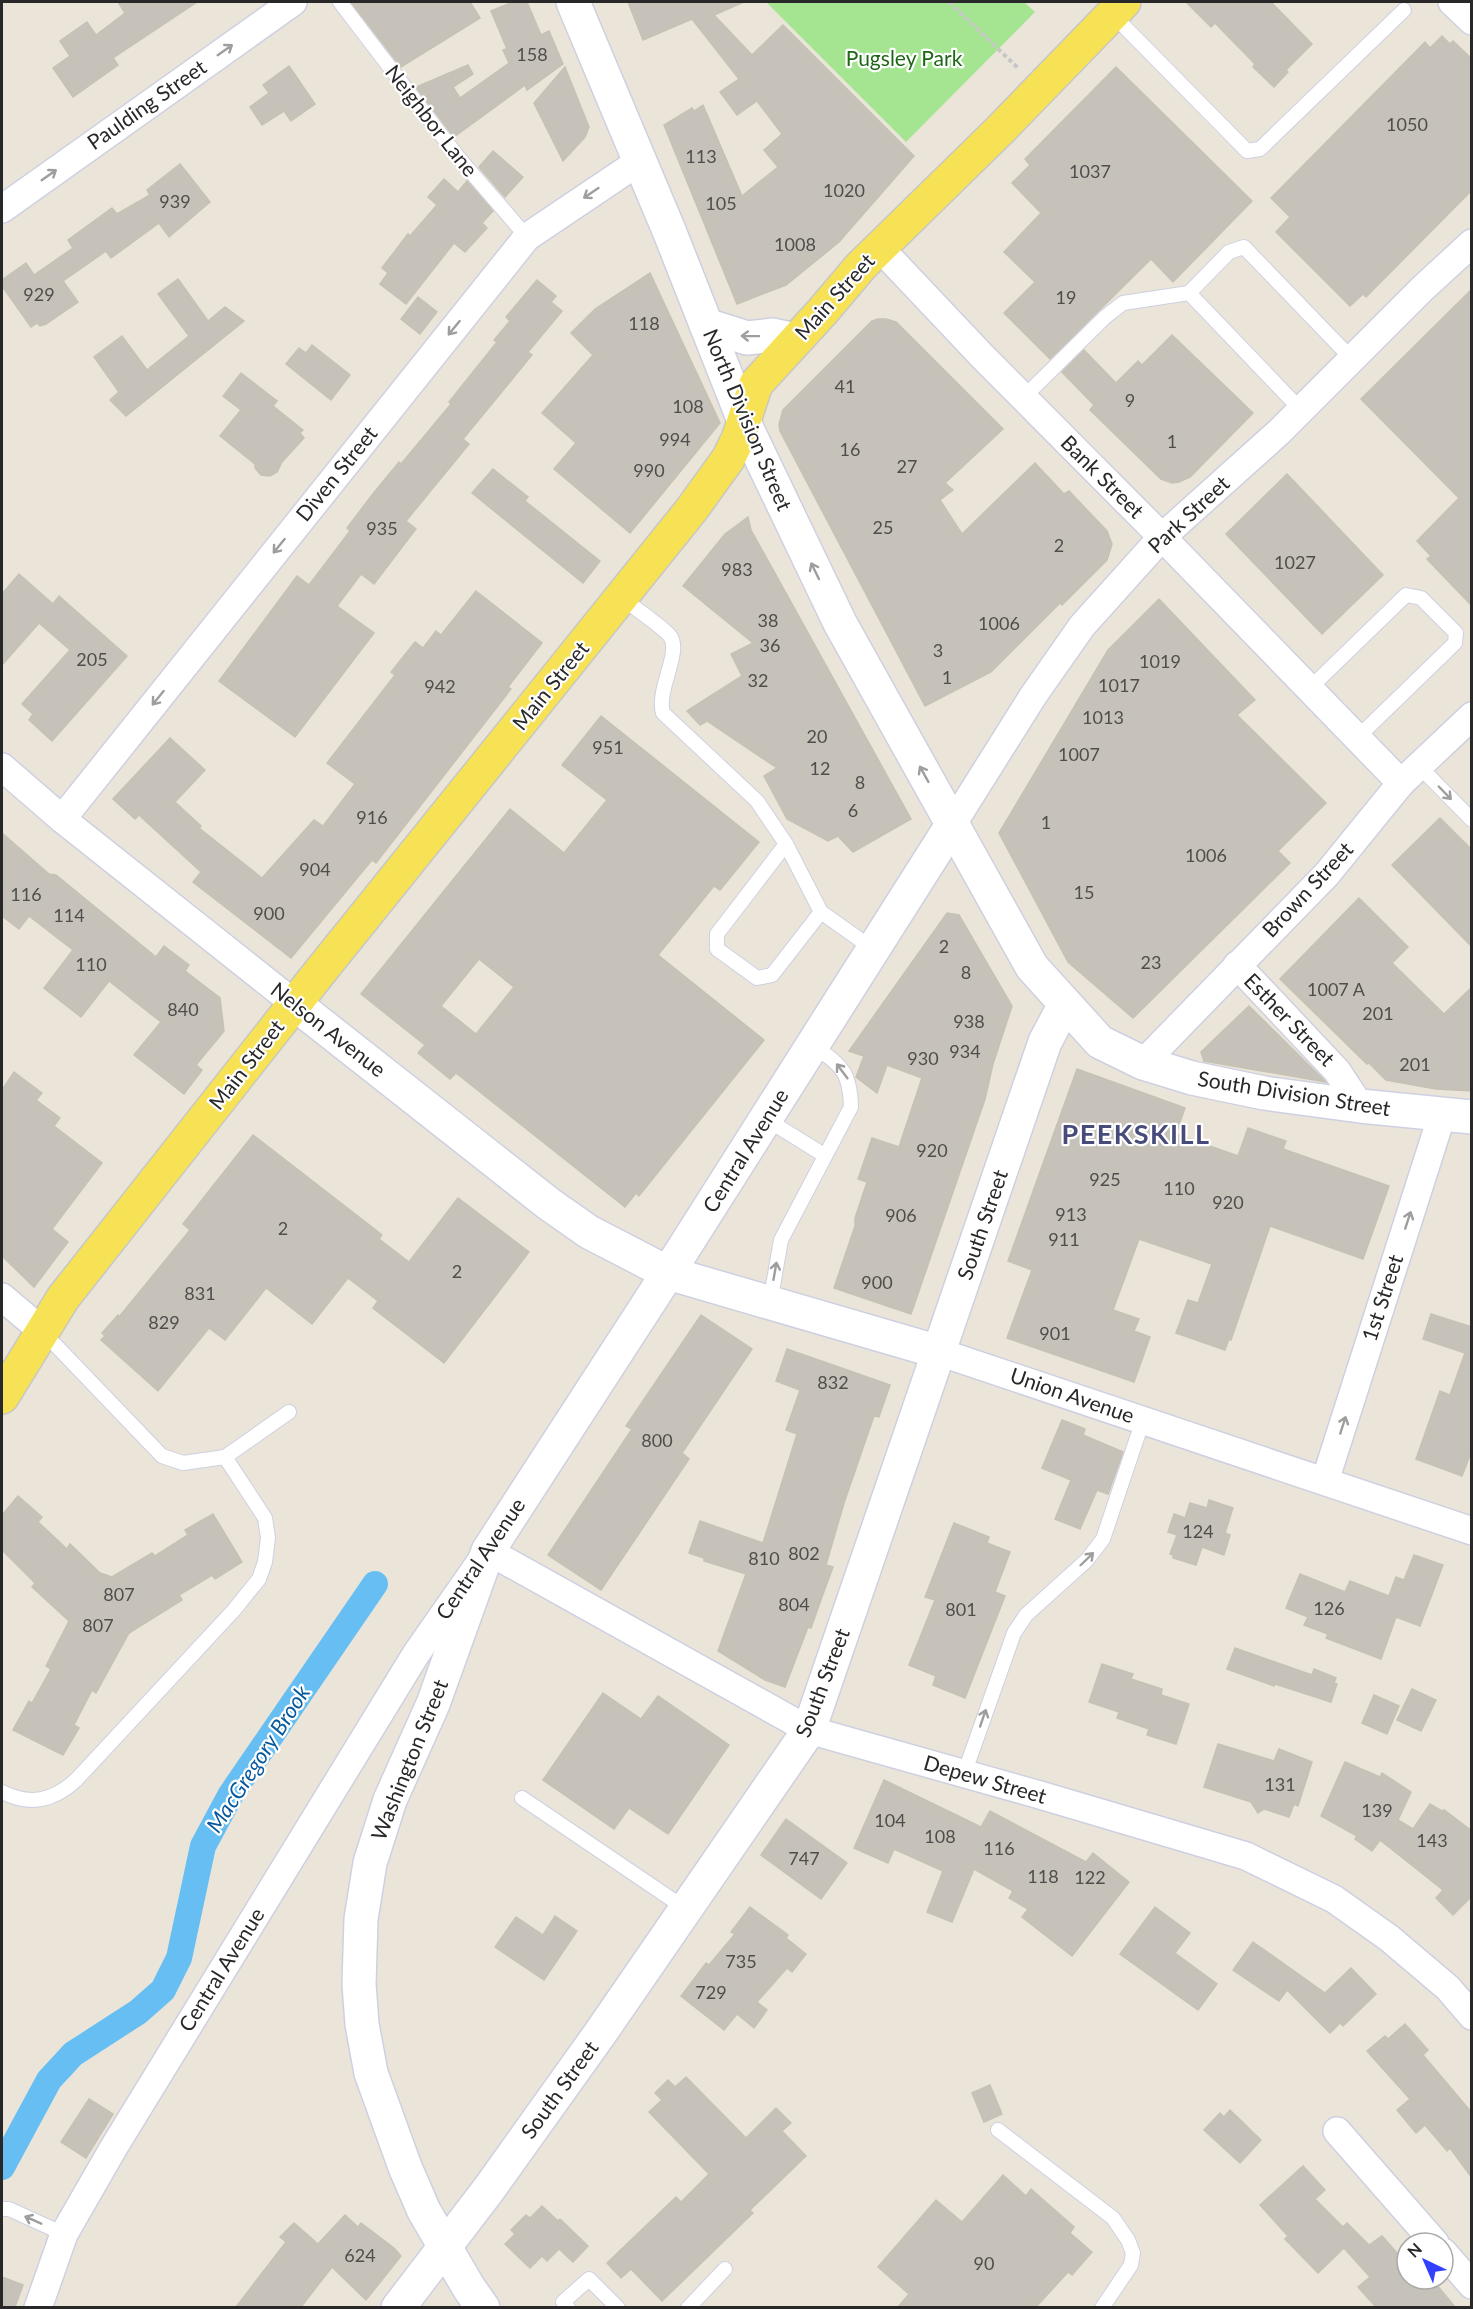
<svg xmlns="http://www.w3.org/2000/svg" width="1473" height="2309" viewBox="0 0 1473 2309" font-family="Lato,sans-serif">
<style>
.green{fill:#a5e592}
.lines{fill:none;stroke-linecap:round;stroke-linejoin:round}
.canal{stroke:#66bef3;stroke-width:26}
.building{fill:#c6c2b9;stroke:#c6c2b3;stroke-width:1.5;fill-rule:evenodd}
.lane-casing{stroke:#ced0e2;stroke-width:16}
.street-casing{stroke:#ced0e2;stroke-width:30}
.secondary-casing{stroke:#ced0e2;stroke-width:36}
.primary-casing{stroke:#c7c7c7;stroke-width:36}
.path{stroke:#c7c7c7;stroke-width:4;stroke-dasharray:4.5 3;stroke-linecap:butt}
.lane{stroke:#fff;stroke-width:14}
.street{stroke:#fff;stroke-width:27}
.secondary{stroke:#fff;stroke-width:33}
.primary{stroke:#f6e254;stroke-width:33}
.oneway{stroke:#9e9e9e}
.labels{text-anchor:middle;stroke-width:4.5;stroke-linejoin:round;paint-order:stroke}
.number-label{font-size:18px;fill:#504e4c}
.park-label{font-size:21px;fill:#1e6716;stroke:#fff}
.street-label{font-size:21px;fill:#282828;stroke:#fff}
.water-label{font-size:22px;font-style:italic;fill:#08599c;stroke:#fff}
.district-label{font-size:27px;font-weight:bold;letter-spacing:1.5px;fill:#474b7a;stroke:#fff}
</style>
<rect width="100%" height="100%" fill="#ebe5d9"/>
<path class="green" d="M766 2H1024L1035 12 906 142Z"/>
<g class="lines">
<path class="canal" d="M2 2167 49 2080 73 2054 138 2012 163 1990 179 1958 203 1846 231 1794 375 1584"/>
</g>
<g class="building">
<path d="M118 2H197L113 58 118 65 73 97 53 68 70 56 60 41 87 22 96 35 125 13Z"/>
<path d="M351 2H470L480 18 401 67Z"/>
<path d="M513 2H527L541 35 549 31 563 64 527 90 525 85 454 137 416 87 468 65 473 74 453 87 460 98 509 63 503 50 507 49 491 11Z"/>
<path d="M628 2H744L714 15 752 55 783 25 914 156 839 242 786 285 737 304 664 125 692 108 694 111 703 105 742 196 778 167 764 150 782 134 757 101 737 115 720 92 739 79 692 19 643 40Z"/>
<path d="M1186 2H1271L1312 44 1286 70 1288 72 1274 87 1253 67 1255 64 1215 23 1211 27Z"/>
<path d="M1442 36 1450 44 1453 41 1472 59V190L1366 297 1363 294 1350 306 1276 232 1290 217 1271 198 1425 42 1430 48Z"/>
<path d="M289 66 315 104 291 121 284 111 262 125 250 107 269 93 263 85Z"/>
<path d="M565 67 589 127 585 137 563 161 534 103Z"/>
<path d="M1116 67 1252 201 1173 282 1151 259 1050 359 1004 313 1035 282 1004 252 1041 213 1012 183 1030 165 1025 159Z"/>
<path d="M493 151 523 177 505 197 479 167Z"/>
<path d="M180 164 210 202 169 237 159 223 111 258 106 251 63 281 78 302 46 324 40 326 37 323 31 327 2 286V280L26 263 34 275 73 248 68 240 112 208 117 214 150 195 147 190Z"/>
<path d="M444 179 458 192 467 181 493 211 482 223 487 228 465 252 454 243 406 304 380 284 388 273 382 268 408 234 410 236 437 205 428 197Z"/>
<path d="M650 273 720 423 630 533 554 469 576 443 542 413 593 355 571 333 595 309Z"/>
<path d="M178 279 208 321 225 307 244 321 126 416 110 400 119 392 94 357 122 336 147 370 189 336 158 294Z"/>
<path d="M537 280 556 296 551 302 562 311 528 352 532 355 463 439 469 444 406 521 416 529 374 584 361 574 337 606 374 633 295 737 219 681 297 576 309 585 350 531 347 528 372 495 399 462 401 464 451 404 449 402 497 342 494 340 510 321 506 317Z"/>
<path d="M1472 289V606L1427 559 1431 556 1417 541 1459 498 1361 399Z"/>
<path d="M418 297 437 312 420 334 401 319Z"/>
<path d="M878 319H886L896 322 1003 429 945 483 953 490 940 500 962 534 1035 463 1064 494 1069 491 1107 531 1112 544 1107 560 1062 605 1060 603 991 672 925 706 780 431 779 424 783 410 872 321Z"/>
<path d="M1172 335 1253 413 1190 477 1179 482 1172 483 1161 479 1090 410 1094 405 1062 372 1084 350 1116 383 1138 361 1142 365Z"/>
<path d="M312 345 350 375 331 400 286 364 299 348 306 353Z"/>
<path d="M241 373 277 401 273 406 303 430 300 433 304 438 282 462 277 472 270 476 261 475 255 468V464L220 436 241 410 223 396Z"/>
<path d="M493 469 528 497 525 501 600 561 583 583 472 493Z"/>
<path d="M1287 474 1383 575 1322 634 1226 534Z"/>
<path d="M748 517 751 530 911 819 853 852 838 836 828 841 787 819 764 776 777 768 707 721 700 725 687 711 742 676 731 654 753 643 683 586 725 534Z"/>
<path d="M19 574 53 604 59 596 127 656 52 741 29 720 33 714 22 704 70 650 39 623 2 665V594Z"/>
<path d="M476 591 542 643 508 687 511 689 376 863 372 860 291 958 193 882 201 872 139 815 135 819 113 799 170 738 205 770 175 802 201 826 199 828 262 878 314 820 323 826 355 784 327 763 395 675 391 672 415 642 423 648 436 631 441 635Z"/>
<path d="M1159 599 1255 700 1237 715 1326 803 1278 851 1290 863 1133 1018 1068 962 999 833 1108 650Z"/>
<path d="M601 716 759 842 720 890 714 886 658 955 764 1040 639 1196 636 1193 625 1207 456 1073 450 1079 418 1053 425 1045 361 994 510 809 564 853 607 800 562 765ZM479 959 514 987 476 1034 441 1006Z"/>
<path d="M1440 818 1472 850V947L1392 865Z"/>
<path d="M2 833 49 874 56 875 156 957 164 946 189 965 185 971 220 998 224 1031 196 1065 202 1070 184 1094 134 1055 161 1022 109 981 81 1017 44 988 73 950 29 916 19 929 2 916Z"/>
<path d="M1359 898 1408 947 1392 963 1444 1014 1472 987V1091L1436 1089 1386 1080 1369 1063 1367 1064 1280 979Z"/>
<path d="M947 913 959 915 1012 1006 993 1064 985 1099 911 1314 834 1288 855 1226V1218L867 1182 858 1179 872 1138 899 1147 922 1078 887 1065 877 1093 856 1077 864 1056 849 1051Z"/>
<path d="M1249 1006 1321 1077 1326 1082 1204 1061 1201 1052Z"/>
<path d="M1077 1069 1185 1108 1176 1134 1238 1156 1248 1128 1286 1141 1283 1149 1389 1186 1363 1259 1270 1226 1231 1340 1229 1339 1225 1350 1176 1333 1188 1300 1198 1303 1212 1264 1139 1239 1113 1310 1139 1319 1134 1331 1150 1337 1134 1382 1007 1338 1032 1270 1008 1261Z"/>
<path d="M14 1072 42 1093 36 1100 60 1118 54 1126 102 1163 52 1229 68 1242 34 1287 2 1256V1090Z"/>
<path d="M253 1135 382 1235 379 1239 409 1262 458 1198 529 1252 444 1363 373 1308 378 1301 348 1278 312 1324 266 1288 225 1340 209 1328 158 1391 101 1340 105 1336 102 1333 118 1315 119 1317 190 1230 183 1224Z"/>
<path d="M1431 1314 1472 1327V1450L1462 1476 1416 1459 1440 1391 1450 1395 1465 1353 1423 1339Z"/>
<path d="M701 1315 752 1349 682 1453 689 1459 601 1590 548 1555 632 1429 626 1426Z"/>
<path d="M787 1349 890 1385 879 1417 874 1416 844 1503 826 1565 833 1567 822 1597 811 1628 808 1627 785 1687 765 1680 718 1651 746 1574 704 1561V1558L689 1553 700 1521 763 1543 797 1434 786 1430 800 1390 776 1381Z"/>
<path d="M1062 1420 1085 1429 1083 1435 1123 1452 1108 1494 1097 1490 1080 1529 1055 1519 1071 1480 1042 1468Z"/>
<path d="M18 1496 42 1517 38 1522 67 1549 70 1544 100 1573 112 1577 152 1553 155 1556 188 1535 185 1530 213 1514 242 1562 215 1579 212 1575 179 1595 182 1600 129 1633 96 1693 92 1690 74 1725 79 1728 63 1755 13 1730 29 1701 32 1703 51 1669 46 1666 69 1621 32 1587 35 1583 2 1550V1515Z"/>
<path d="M1209 1500 1233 1508 1225 1533 1230 1535 1224 1555 1202 1547 1196 1565 1173 1558V1555L1170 1554 1177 1535 1168 1532 1174 1514 1185 1518 1190 1503 1207 1508Z"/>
<path d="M954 1523 989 1537 987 1543 1010 1552 995 1592 1005 1596 965 1698 933 1685 936 1676 909 1665 935 1600 925 1597Z"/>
<path d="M1414 1555 1443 1565 1420 1626 1396 1617 1381 1659 1326 1638 1328 1634 1304 1625 1308 1617 1286 1608 1300 1574 1345 1592 1350 1581 1389 1596 1396 1577 1404 1580Z"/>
<path d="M1235 1648 1312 1675 1314 1669 1336 1678 1334 1683 1337 1684 1331 1702 1275 1684 1274 1686 1227 1669Z"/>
<path d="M1102 1664 1133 1674 1131 1679 1162 1689 1161 1695 1189 1704 1176 1744 1147 1735 1149 1729 1117 1718 1119 1712 1089 1702Z"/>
<path d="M1412 1689 1436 1700 1421 1731 1397 1720Z"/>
<path d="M603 1693 641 1719 658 1696 729 1745 668 1834 629 1808 614 1829 543 1780Z"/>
<path d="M1374 1695 1399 1706 1387 1734 1362 1723Z"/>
<path d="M1218 1744 1274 1761 1279 1749 1312 1762 1298 1806 1294 1804 1289 1817 1264 1809 1258 1813 1251 1802 1204 1787Z"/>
<path d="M1345 1762 1380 1777 1382 1773 1411 1792 1398 1820 1413 1829 1430 1804 1442 1811 1444 1810 1472 1831V1896L1453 1915 1436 1898 1443 1890 1380 1840 1372 1851 1355 1839 1357 1836 1321 1816Z"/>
<path d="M884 1780 981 1827 990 1811 1086 1862 1093 1853 1129 1882 1072 1956 1022 1917 1028 1909 1009 1898 1013 1891 974 1869 952 1922 927 1912 943 1871 894 1849 888 1863 854 1848Z"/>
<path d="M786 1819 847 1863 821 1899 761 1855Z"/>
<path d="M750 1907 788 1935 786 1938 806 1954 792 1972 787 1968 757 2002 767 2010 754 2028 737 2014 724 2030 681 1996 706 1963 709 1965 735 1934 731 1932Z"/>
<path d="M1155 1907 1190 1933 1175 1953 1217 1984 1198 2010 1120 1954Z"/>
<path d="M555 1916 577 1931 544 1980 495 1947 516 1917 543 1935Z"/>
<path d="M1253 1942 1325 1993 1351 1968 1376 1994 1343 2026 1340 2023 1330 2033 1287 1990 1279 2001 1233 1970Z"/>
<path d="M1405 2024 1428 2050 1423 2055 1472 2113V2178L1450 2148 1447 2151 1425 2125 1416 2133 1397 2110 1410 2099 1367 2051 1385 2036 1388 2039Z"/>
<path d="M686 2077 746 2138 776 2108 791 2123 782 2131 806 2156 750 2210 753 2213 662 2301 631 2269 621 2278 607 2263 676 2197 681 2202 709 2174 649 2112 662 2100 655 2093 668 2080 675 2087Z"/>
<path d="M990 2085 1002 2114 984 2122 972 2093Z"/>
<path d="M89 2099 113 2114 86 2158 61 2142Z"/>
<path d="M1230 2110 1261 2140 1240 2163 1204 2130 1220 2113 1224 2117Z"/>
<path d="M1303 2166 1325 2190 1315 2199 1343 2227 1347 2223 1369 2245 1382 2236 1407 2264V2279H1432L1455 2307H1376L1358 2287 1370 2277 1344 2248 1318 2273 1285 2239 1288 2236 1260 2205Z"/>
<path d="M1003 2175 1026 2196 1031 2189 1074 2227 1070 2233 1092 2252 1072 2275 1068 2272 1036 2307H898L909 2294 878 2267 936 2200 962 2222Z"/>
<path d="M542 2206 558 2221 560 2219 588 2246 573 2262 559 2249 547 2261 542 2256 530 2268 505 2244 515 2234 511 2230 526 2215 530 2218Z"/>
<path d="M345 2215 358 2227 361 2223 394 2248 401 2256 366 2300 332 2267 301 2307H236L286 2242 280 2237 294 2223 318 2244Z"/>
<path d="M2 2277 23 2285 15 2307H2Z"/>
</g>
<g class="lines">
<g class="lane-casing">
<g id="lane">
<path d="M340 2 458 157 527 237"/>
<path d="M1112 14 1247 151 1260 149 1404 10"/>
<path d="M1023 398 1105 317 1123 303 1189 293"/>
<path d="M1301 410 1189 293 1229 252 1244 247 1352 359"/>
<path d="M622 598C633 607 662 626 670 636 682 652 656 690 663 713L757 801 786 844 821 912 873 949"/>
<path d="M1309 689 1406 595 1421 598 1456 633 1455 643 1357 738"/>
<path d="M1419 766 1472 820"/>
<path d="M786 844 717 934V949L757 978 772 975 821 912"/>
<path d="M766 1119 824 1155"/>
<path d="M770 1303 781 1240 851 1107C850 1070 841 1066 813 1045"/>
<path d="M42 1331 162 1456 183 1463 225 1457"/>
<path d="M964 1774 1014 1633 1026 1615 1087 1560 1103 1539 1143 1420"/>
<path d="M2 1792C30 1806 53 1801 76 1780L234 1610 259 1579 265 1562 268 1538 265 1518 225 1457 289 1412"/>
<path d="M522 1798 686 1909"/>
<path d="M998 2130 1113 2218 1128 2240 1133 2253 1131 2265 1102 2308"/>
<path d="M2 2209H9L64 2234"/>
<path d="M568 2308 563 2302 589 2279 618 2308"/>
<path d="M688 2308 725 2269"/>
</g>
</g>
<g class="street-casing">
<g id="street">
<path d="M1452 2 1472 21"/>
<path d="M2 209 293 2"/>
<path d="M879 247 983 357 1162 537 1401 783"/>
<path d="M2 767 62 819 295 1004"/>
<path d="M62 819 527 237 640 161"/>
<path d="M952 825 1033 696 1082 626 1162 537 1279 432 1423 288 1472 243"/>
<path d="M1237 965 1337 1071 1360 1106"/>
<path d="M1143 1063 1327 874 1401 783 1472 716"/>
<path d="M2 1297 41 1330"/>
<path d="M939 1352 1472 1531"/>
<path d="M1325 1481 1442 1115"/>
<path d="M1337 2131 1435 2243"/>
<path d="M1443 2252 1472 2285"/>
<path d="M38 2308 64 2234 114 2147 416 1654 488 1551 809 1730 1040 1795 1246 1856 1334 1899 1389 1938 1448 1988 1472 2016"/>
</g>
</g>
<g class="secondary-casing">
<g id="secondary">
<path d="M573 2 670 233 748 431 840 623 1032 967 1100 1042 1143 1063 1192 1078 1264 1093 1360 1106 1472 1117"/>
<path d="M706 325 747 338 773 335 796 340"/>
<path d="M295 1004 549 1204 589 1232 668 1273 939 1352"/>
<path d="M398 2308 489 2189 599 2035 809 1730 1045 1042 1065 1004"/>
<path d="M483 2308 469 2288 424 2211 405 2167 371 2073 362 2024 359 1984 361 1919 370 1863 390 1800 433 1704 488 1551 668 1273 952 825"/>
</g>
</g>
<g class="primary-casing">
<path id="primary" d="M2 1397 63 1298 319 973 692 509 728 459 738 439 756 384 822 312 861 266 1000 130 1124 2"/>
</g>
<path class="path" d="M949 2 1019 69"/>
<use href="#lane" class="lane"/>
<use href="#street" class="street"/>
<use href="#secondary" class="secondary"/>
<use href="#primary" class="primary"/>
</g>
<defs><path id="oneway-shaft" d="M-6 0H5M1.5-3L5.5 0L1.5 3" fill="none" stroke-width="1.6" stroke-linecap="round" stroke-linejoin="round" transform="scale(1.5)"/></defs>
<g class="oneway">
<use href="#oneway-shaft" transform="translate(225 50) rotate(-35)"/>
<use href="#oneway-shaft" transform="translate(49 175) rotate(-35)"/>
<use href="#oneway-shaft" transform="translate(591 193) rotate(146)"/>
<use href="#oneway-shaft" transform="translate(454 328) rotate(129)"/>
<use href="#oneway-shaft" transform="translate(750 336) rotate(-179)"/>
<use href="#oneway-shaft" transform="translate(279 546) rotate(129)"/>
<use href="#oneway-shaft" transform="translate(815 571) rotate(-116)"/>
<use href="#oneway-shaft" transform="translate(158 698) rotate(129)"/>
<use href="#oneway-shaft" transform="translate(924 774) rotate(-119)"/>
<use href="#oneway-shaft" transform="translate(1445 793) rotate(46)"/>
<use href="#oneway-shaft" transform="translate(842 1071) rotate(-127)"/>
<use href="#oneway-shaft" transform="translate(1408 1220) rotate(-72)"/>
<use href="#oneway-shaft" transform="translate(775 1271) rotate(-80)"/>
<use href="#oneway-shaft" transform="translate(1343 1425) rotate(-72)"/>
<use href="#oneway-shaft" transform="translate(1087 1559) rotate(-44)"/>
<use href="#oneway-shaft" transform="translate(983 1718) rotate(-71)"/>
<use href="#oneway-shaft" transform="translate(33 2220) rotate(-156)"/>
</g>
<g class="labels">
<g class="number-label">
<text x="532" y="61">158</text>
<text x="1407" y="131">1050</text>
<text x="701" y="163">113</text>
<text x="1090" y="178">1037</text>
<text x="844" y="197">1020</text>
<text x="175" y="208">939</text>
<text x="721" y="210">105</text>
<text x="795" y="251">1008</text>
<text x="39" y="301">929</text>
<text x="1066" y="304">19</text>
<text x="644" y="330">118</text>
<text x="845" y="393">41</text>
<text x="1130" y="407">9</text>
<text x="688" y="413">108</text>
<text x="675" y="446">994</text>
<text x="1172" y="448">1</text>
<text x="850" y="456">16</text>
<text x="907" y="473">27</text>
<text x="649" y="477">990</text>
<text x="883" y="534">25</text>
<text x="382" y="535">935</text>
<text x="1059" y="552">2</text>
<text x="1295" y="569">1027</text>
<text x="737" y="576">983</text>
<text x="768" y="627">38</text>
<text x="999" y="630">1006</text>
<text x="770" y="652">36</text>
<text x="938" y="657">3</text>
<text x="92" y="666">205</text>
<text x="1160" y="668">1019</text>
<text x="947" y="684">1</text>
<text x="758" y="687">32</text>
<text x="1119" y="692">1017</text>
<text x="440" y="693">942</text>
<text x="1103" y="724">1013</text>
<text x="817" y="743">20</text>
<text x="608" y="754">951</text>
<text x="1079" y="761">1007</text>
<text x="820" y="775">12</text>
<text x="860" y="789">8</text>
<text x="853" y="817">6</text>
<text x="372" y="824">916</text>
<text x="1046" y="829">1</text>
<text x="1206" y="862">1006</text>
<text x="315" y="876">904</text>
<text x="1084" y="899">15</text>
<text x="26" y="901">116</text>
<text x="269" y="920">900</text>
<text x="69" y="922">114</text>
<text x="944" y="953">2</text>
<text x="1151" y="969">23</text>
<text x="91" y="971">110</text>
<text x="966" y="979">8</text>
<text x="1336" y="996">1007 A</text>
<text x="183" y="1016">840</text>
<text x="1378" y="1020">201</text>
<text x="969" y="1028">938</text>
<text x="965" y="1058">934</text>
<text x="923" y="1065">930</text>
<text x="1415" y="1071">201</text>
<text x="932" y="1157">920</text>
<text x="1105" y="1186">925</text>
<text x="1179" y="1195">110</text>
<text x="1228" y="1209">920</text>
<text x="1071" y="1221">913</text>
<text x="901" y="1222">906</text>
<text x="283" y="1235">2</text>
<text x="1064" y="1246">911</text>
<text x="457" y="1278">2</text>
<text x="877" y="1289">900</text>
<text x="200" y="1300">831</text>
<text x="164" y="1329">829</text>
<text x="1055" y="1340">901</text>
<text x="833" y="1389">832</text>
<text x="657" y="1447">800</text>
<text x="1198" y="1538">124</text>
<text x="804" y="1560">802</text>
<text x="764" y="1565">810</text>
<text x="119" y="1601">807</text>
<text x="794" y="1611">804</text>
<text x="1329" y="1615">126</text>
<text x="961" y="1616">801</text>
<text x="98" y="1632">807</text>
<text x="1280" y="1791">131</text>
<text x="1377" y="1817">139</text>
<text x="890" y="1827">104</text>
<text x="940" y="1843">108</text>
<text x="1432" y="1847">143</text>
<text x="999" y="1855">116</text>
<text x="804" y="1865">747</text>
<text x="1043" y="1883">118</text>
<text x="1090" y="1884">122</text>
<text x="741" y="1968">735</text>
<text x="711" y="1999">729</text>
<text x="360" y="2262">624</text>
<text x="984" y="2270">90</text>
</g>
<g class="park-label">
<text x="904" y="66">Pugsley Park</text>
</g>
<g class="street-label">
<text transform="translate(147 105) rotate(-35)" y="7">Paulding Street</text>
<text transform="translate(431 121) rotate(52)" y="7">Neighbor Lane</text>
<text transform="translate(835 297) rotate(-48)" y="7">Main Street</text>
<text transform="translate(747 420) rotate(67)" y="7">North Division Street</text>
<text transform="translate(337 474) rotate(-51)" y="7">Diven Street</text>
<text transform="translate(1102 477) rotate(45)" y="7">Bank Street</text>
<text transform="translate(1189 515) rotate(-43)" y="7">Park Street</text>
<text transform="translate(551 686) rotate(-51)" y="7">Main Street</text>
<text transform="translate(1308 890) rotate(-47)" y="7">Brown Street</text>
<text transform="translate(1289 1020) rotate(46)" y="7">Esther Street</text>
<text transform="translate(328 1030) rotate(38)" y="7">Nelson Avenue</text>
<text transform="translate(247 1065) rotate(-52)" y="7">Main Street</text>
<text transform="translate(1294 1094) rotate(9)" y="7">South Division Street</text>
<text transform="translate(746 1151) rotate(-58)" y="7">Central Avenue</text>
<text transform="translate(983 1225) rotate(-71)" y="7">South Street</text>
<text transform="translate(1383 1298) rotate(-72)" y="7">1st Street</text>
<text transform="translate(1072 1396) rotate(19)" y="7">Union Avenue</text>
<text transform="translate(481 1559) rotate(-56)" y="7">Central Avenue</text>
<text transform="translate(823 1683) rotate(-69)" y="7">South Street</text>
<text transform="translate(410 1760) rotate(-68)" y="7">Washington Street</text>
<text transform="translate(985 1780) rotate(16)" y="7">Depew Street</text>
<text transform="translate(222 1970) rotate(-58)" y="7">Central Avenue</text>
<text transform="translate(560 2090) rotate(-54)" y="7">South Street</text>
</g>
<g class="water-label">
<text transform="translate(258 1759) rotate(-57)" y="8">MacGregory Brook</text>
</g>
<g class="district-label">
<text x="1136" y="1144">PEEKSKILL</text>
</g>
</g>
<rect width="1473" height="2309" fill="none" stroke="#282828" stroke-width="6"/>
<g transform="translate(1425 2261) rotate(316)"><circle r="28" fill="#ffffff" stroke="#a9a9a9" stroke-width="1.5"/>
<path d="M0-4.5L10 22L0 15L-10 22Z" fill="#3241ff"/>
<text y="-9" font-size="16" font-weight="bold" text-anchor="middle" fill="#282828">N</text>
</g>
</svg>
